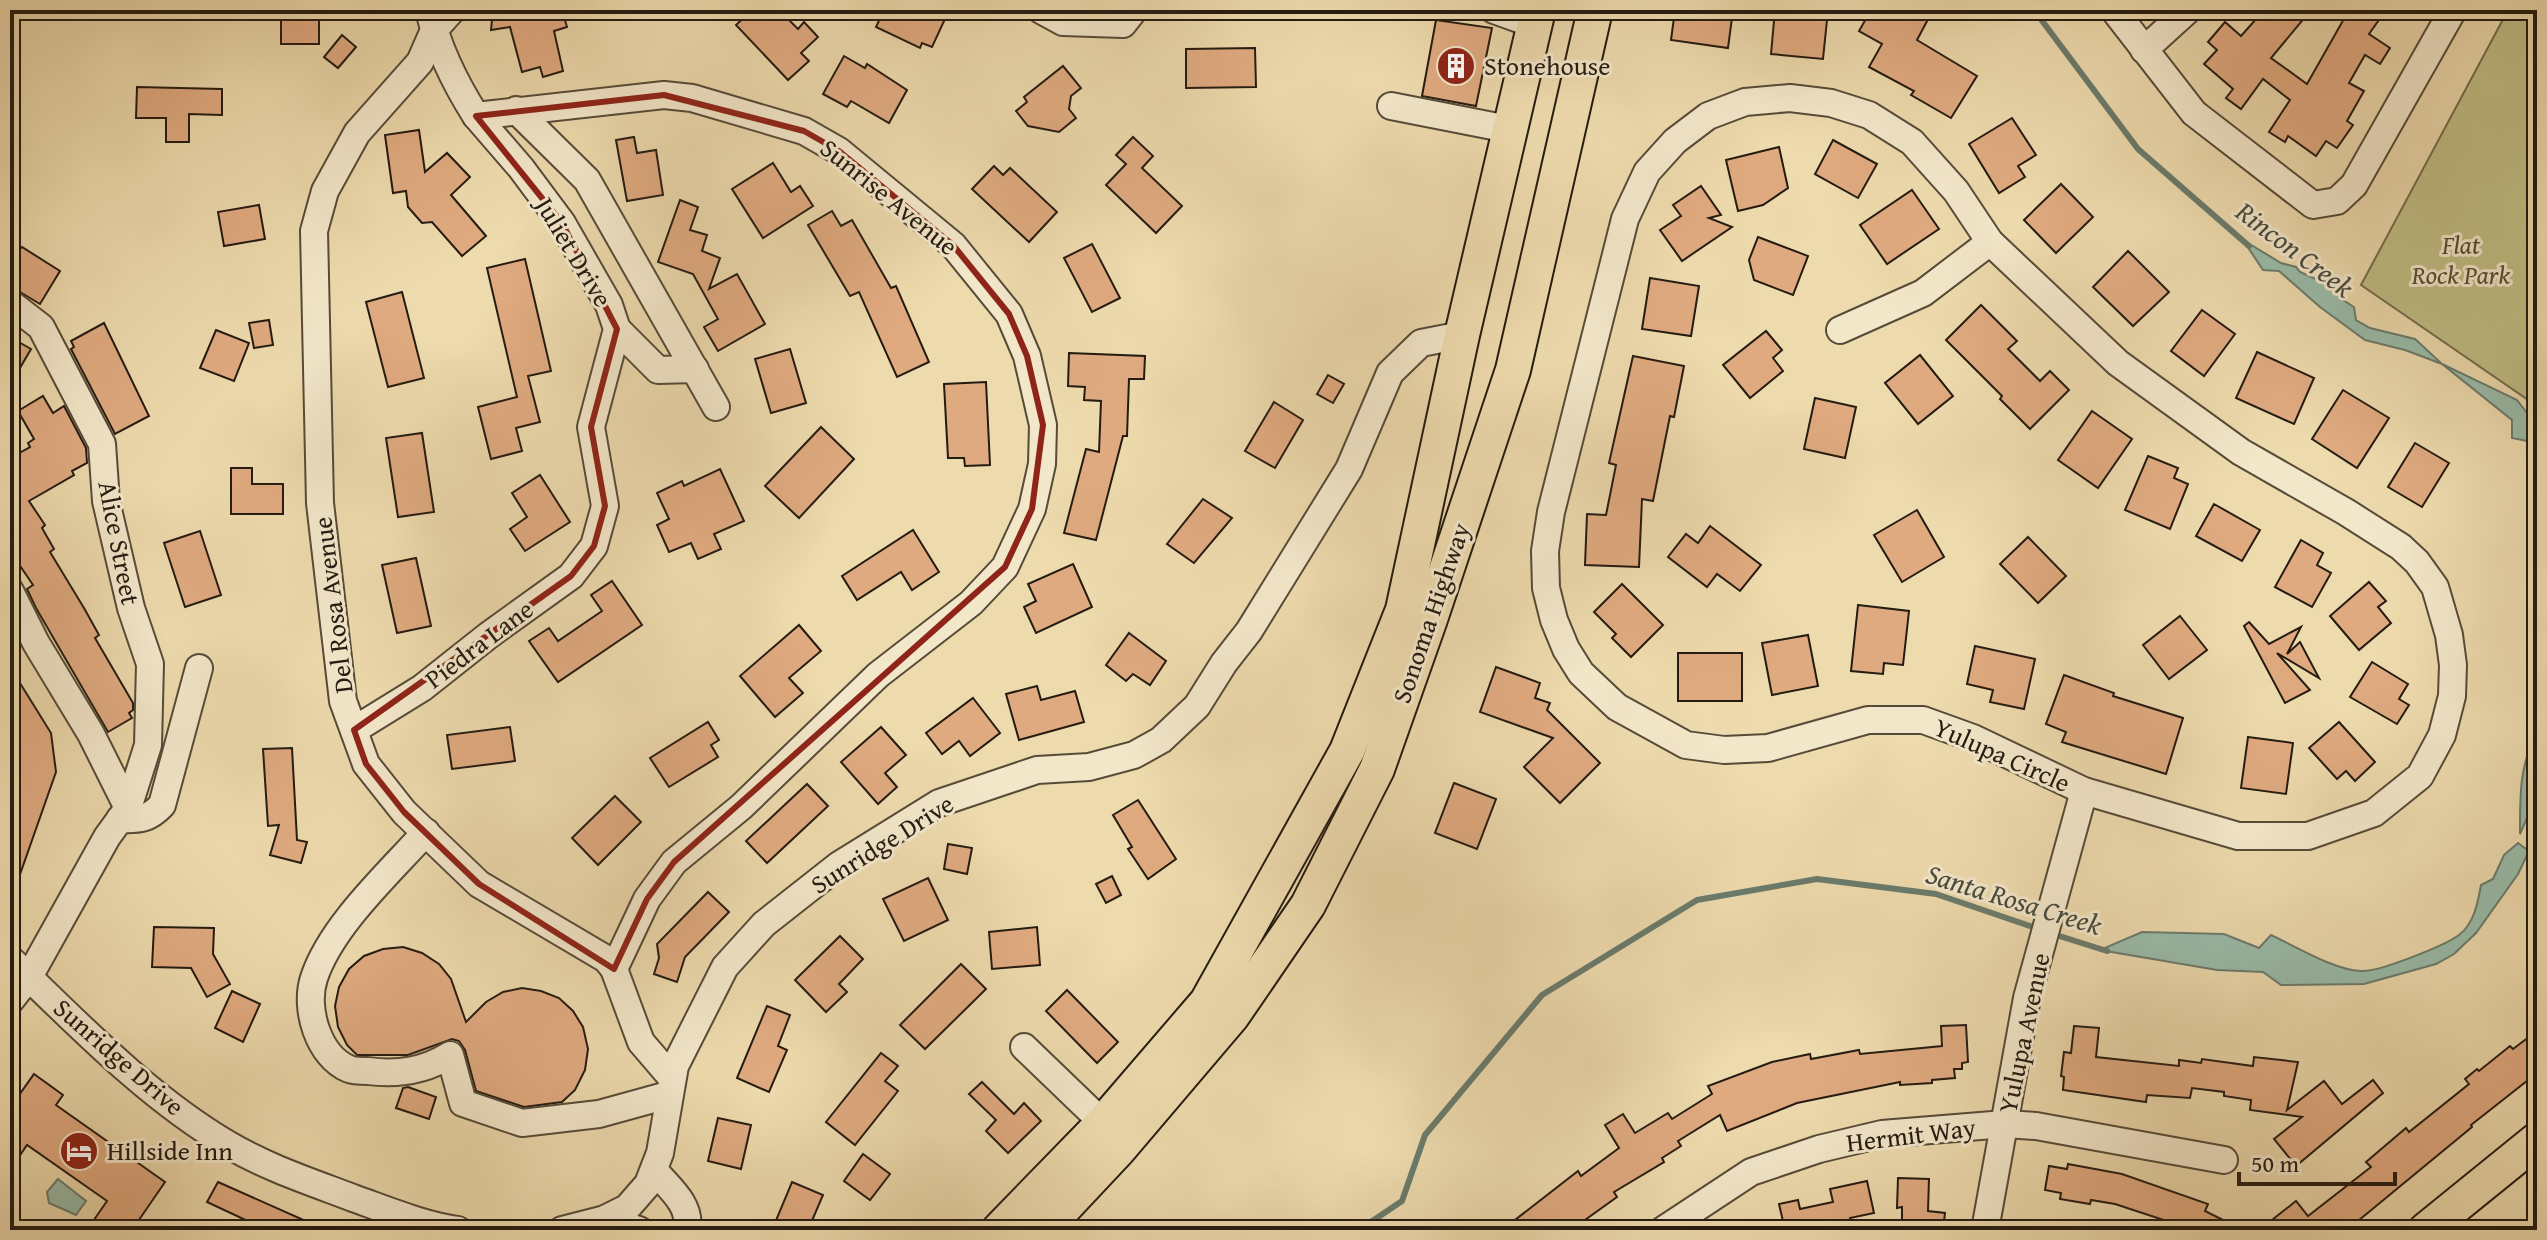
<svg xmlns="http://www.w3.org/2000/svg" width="2547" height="1240" viewBox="0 0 2547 1240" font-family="'Gentium Book Plus',serif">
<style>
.green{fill:#c0bd84;stroke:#726c4a;stroke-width:2}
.water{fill:#99bba9;stroke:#6a7b6c;stroke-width:2}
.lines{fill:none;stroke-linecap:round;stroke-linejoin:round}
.stream{stroke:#6a7b6c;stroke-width:6}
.building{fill:#e0aa80;stroke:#241b11;stroke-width:2}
.minor-casing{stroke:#564b38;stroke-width:30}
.major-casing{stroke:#241b11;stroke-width:38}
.minor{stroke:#f3e7ca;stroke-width:26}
.major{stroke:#eddaad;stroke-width:34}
.marked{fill:none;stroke:#8f2418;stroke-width:6;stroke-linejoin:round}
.labels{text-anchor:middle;stroke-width:6;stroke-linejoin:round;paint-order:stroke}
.poi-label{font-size:26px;fill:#241b11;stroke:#f3e7ca;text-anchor:start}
.street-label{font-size:26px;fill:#241b11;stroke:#f3e7ca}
.park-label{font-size:26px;font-style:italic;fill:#534c34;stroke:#f3e7ca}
.water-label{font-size:28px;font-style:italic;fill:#474b3f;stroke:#f3e7ca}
</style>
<rect width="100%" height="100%" fill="#eddaad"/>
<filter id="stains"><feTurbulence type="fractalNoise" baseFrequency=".0025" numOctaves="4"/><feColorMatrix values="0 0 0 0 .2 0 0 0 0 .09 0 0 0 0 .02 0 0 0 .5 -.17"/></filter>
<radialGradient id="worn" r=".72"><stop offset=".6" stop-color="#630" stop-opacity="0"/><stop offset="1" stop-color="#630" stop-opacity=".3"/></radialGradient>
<path class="green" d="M2508 10H2537V406L2361 285Z"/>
<g class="water">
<path d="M2243 240 2281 263 2296 267 2300 272 2332 286 2340 298 2354 307 2356 320 2370 328 2415 339 2442 364 2517 400 2537 426V443L2512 438V420L2442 364 2405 350 2365 340 2320 307 2279 271 2263 270Z"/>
<path d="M2537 733V795L2520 834C2520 798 2519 765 2537 733Z"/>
<path d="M2518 843 2529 851 2518 874 2476 933 2454 954 2436 964 2364 984 2281 985 2263 972 2217 970 2100 950 2142 932 2224 934 2259 948 2271 935C2295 946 2336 971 2362 971 2379 972 2446 945 2459 935 2474 924 2478 902 2481 885L2493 879 2504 855Z"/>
<path d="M58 1179 86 1201 76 1215 49 1203 47 1192Z"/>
</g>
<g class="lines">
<g class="stream">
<path d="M2034 10 2138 149 2249 246"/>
<path d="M2053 934 2107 951"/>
<path d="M1359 1230 1402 1201 1425 1135 1542 995 1697 900 1817 879 1936 894 2039 929"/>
</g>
</g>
<g class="building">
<rect x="281" y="10" width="38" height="34"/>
<path d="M493 10H562L567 27 554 31 563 71 543 77 540 67 522 72 510 27 491 30Z"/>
<path d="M752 10H774L783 19 786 17 798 29 804 22 818 37 801 53 809 61 788 80 736 25Z"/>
<path d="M884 10H926L945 19 932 47 922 43 920 48 876 27Z"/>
<path d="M1675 10H1733L1728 48 1671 40Z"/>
<path d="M1775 10H1828L1823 59 1771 54Z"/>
<path d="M1871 10H1933L1917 40 1977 76 1951 118 1911 95 1914 91 1869 67 1882 44 1859 31Z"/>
<path d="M2264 10H2311L2271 58 2307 84 2349 10H2386L2369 34 2390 48 2380 64 2365 55 2349 83 2364 91 2347 121 2353 125 2337 148 2326 141 2316 156 2288 136 2285 142 2269 132 2290 100 2263 79 2241 109 2226 98 2233 89 2204 64 2217 50 2208 42 2225 22 2241 36Z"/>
<path d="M1436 20 1492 28 1476 106 1422 96Z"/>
<path d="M342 35 356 47 338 68 324 57Z"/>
<path d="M1255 48 1256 87 1186 88V49Z"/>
<path d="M844 56 865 68 867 64 907 90 889 123 851 101 847 107 823 94Z"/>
<path d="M1063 66 1081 88 1071 96 1069 109 1076 118 1059 132 1028 126 1016 111 1027 102 1024 97Z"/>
<path d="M137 87 222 89V115L189 114V142H166V118H136Z"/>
<path d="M2012 118 2036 155 2018 166 2025 177 1999 193 1969 144Z"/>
<path d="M419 130 425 172 447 153 470 177 451 195 486 236 462 256 432 222 422 223 408 207 406 191 393 193 385 135Z"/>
<path d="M634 137 637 153 656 150 663 195 627 201 616 140Z"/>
<path d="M1133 137 1153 156 1142 168 1182 206 1156 233 1106 185 1126 164 1116 155Z"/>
<path d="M1833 140 1877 164 1858 198 1815 174Z"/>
<path d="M1779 147 1788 188 1763 205 1738 211 1726 160Z"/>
<path d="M773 163 791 192 800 186 813 206 763 238 732 189Z"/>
<path d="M994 166 1003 175 1010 168 1057 212 1029 242 972 189Z"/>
<path d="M2061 184 2093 217 2056 253 2024 220Z"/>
<path d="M1701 186 1721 215 1709 218 1732 227 1682 261 1660 230 1681 216 1673 205Z"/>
<path d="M1912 190 1939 229 1887 264 1860 225Z"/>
<path d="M680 200 698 207 690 230 707 235 702 251 720 258 709 289 737 274 765 324 718 351 704 327 718 319 693 274 658 262Z"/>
<path d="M259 205 265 239 224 246 218 212Z"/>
<path d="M832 211 841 226 852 220 891 288 896 286 929 362 897 377 859 292 850 296 808 225Z"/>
<path d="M1758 237 1808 256 1793 295 1754 280 1749 260Z"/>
<path d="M1092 244 1120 298 1092 312 1064 258Z"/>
<path d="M16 247 20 249 22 247 60 271 40 304 10 286V257Z"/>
<path d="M2128 251 2169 292 2133 326 2093 287Z"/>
<path d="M525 259 551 371 528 376 540 422 516 428 522 451 491 459 478 407 517 397 487 268Z"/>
<path d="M1650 278 1699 286 1691 336 1642 329Z"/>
<path d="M402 292 424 378 388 387 366 302Z"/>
<path d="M1981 305 2017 341 2008 349 2040 381 2050 371 2069 390 2030 429 2000 399 2002 396 1946 340Z"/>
<path d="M2202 310 2235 334 2204 376 2171 351Z"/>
<path d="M269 320 273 345 254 348 249 323Z"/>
<path d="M104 323 149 416 115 434 71 349 74 347 71 341Z"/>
<path d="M216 330 249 343 234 381 200 368Z"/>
<path d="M1766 331 1782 350 1773 358 1783 371 1750 398 1723 365Z"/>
<path d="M10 337 31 349 10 385Z"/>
<path d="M790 349 806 403 771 413 755 359Z"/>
<path d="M2257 352 2314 378 2294 424 2236 398Z"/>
<path d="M1069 353 1145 356 1144 379H1129L1127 436H1123L1096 540 1064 533 1086 449 1099 452 1101 401 1084 400 1085 387 1068 386Z"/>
<path d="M1920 355 1953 396 1918 424 1885 383Z"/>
<path d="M1633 356 1684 366 1674 417 1670 416 1653 501 1642 499 1639 567 1585 565 1587 514 1606 515 1616 465 1609 463Z"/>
<path d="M1328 375 1344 384 1333 403 1317 394Z"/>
<path d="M986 382 990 465 965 466 964 458H948L944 384Z"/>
<path d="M2343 390 2389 418 2357 468 2312 439Z"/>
<path d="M43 396 53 413 64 406 86 448 87 463 72 471 74 475 29 501 45 525 42 528 54 549 50 552 84 608 99 635 95 638 133 703V710L129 713 132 718 108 732 36 608 27 589 33 585 10 551V469L18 466 12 457 30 447 28 443 34 439 18 411Z"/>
<path d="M1815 398 1856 407 1845 458 1804 449Z"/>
<path d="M1274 402 1303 420 1275 468 1245 451Z"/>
<path d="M2092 411 2132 439 2098 488 2058 460Z"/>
<path d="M821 427 854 459 799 518 765 486Z"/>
<path d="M422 433 434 512 398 517 386 438Z"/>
<path d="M2415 443 2449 463 2422 507 2388 487Z"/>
<path d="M2148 456 2178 468 2174 478 2188 484 2170 529 2125 510Z"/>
<path d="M231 468H252V484H283V514H231Z"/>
<path d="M720 469 744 521 714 534 721 549 698 559 691 543 669 552 657 525 669 519 657 493 682 481 684 486Z"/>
<path d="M540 475 570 522 525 551 510 529 527 517 512 493Z"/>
<path d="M1203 499 1232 518 1194 563 1167 544Z"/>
<path d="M2214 504 2260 530 2242 561 2196 536Z"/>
<path d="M1917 510 1944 557 1902 582 1874 535Z"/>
<path d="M1710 526 1761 565 1740 591 1717 574 1707 587 1668 557 1686 534 1698 543Z"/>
<path d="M913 530 939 572 912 590 901 572 857 600 842 576Z"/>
<path d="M200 531 221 595 185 607 164 543Z"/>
<path d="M2028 537 2066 576 2038 603 2000 564Z"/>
<path d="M2301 540 2323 553 2317 565 2331 573 2312 607 2275 587Z"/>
<path d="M416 558 431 626 397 633 382 565Z"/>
<path d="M1073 564 1092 607 1036 633 1024 607 1036 601 1028 584Z"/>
<path d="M612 581 642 625 558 682 529 641 549 628 558 641 602 611 591 595Z"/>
<path d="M2369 582 2386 601 2378 607 2391 623 2359 650 2330 616Z"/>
<path d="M1622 584 1663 625 1631 657 1612 638 1616 634 1594 612Z"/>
<path d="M1858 605 1909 611 1903 665 1884 663 1883 674 1851 671Z"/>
<path d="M2180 616 2207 650 2169 679 2143 645Z"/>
<path d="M2249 622 2269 644 2301 627 2287 654 2300 642 2319 678 2277 653 2310 690 2285 703 2244 626Z"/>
<path d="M799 625 821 651 789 678 803 693 775 717 740 676Z"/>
<path d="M1129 633 1166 661 1150 685 1133 674 1126 681 1106 665Z"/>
<path d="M1808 635 1818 686 1772 695 1762 643Z"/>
<path d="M1975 646 2035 659 2024 709 1990 702 1993 690 1967 684Z"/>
<rect x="1678" y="653" width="64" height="48"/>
<path d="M2372 662 2408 684 2399 699 2409 705 2397 724 2350 697Z"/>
<path d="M10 667 51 733 56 772 12 897 10 896Z"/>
<path d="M1496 667 1540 683 1535 698 1550 703 1547 710 1600 763 1560 803 1524 767 1553 738 1480 712Z"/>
<path d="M2064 675 2114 693 2113 696 2183 718 2166 774 2062 742 2066 732 2046 724Z"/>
<path d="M1037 686 1041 700 1075 691 1084 722 1019 740 1006 694Z"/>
<path d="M973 698 1000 733 970 756 959 741 942 754 926 733Z"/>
<path d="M708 722 719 740 711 745 718 757 669 787 650 758Z"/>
<path d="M2339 722 2375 762 2355 781 2346 771 2337 779 2309 748Z"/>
<path d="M510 727 515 761 452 769 447 735Z"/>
<path d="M881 727 906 755 885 773 897 787 878 804 841 762Z"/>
<path d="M2248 737 2293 743 2286 794 2241 788Z"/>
<path d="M292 748 297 840 307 842 301 863 270 855 279 825 268 826 263 749Z"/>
<path d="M1454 783 1496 799 1477 849 1435 833Z"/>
<path d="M807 784 828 806 767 863 746 841Z"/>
<path d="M615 796 641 822 598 865 572 838Z"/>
<path d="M1138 800 1176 859 1148 879 1128 849 1132 847 1113 815Z"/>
<path d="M948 844 972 848 967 874 944 869Z"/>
<path d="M1112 876 1121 895 1106 903 1096 884Z"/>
<path d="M928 878 948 920 904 941 883 899Z"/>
<path d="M708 892 729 912 685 957 677 982 654 974 659 958 657 944Z"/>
<path d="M154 927 214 928 213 954 230 984 207 997 191 968 152 967Z"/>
<path d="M1037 927 1040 965 992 969 989 932Z"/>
<path d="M840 936 863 959 839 984 847 992 826 1012 795 980Z"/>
<path d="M403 947 422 953 439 964 451 979 466 1022 486 1002 503 992 522 988 541 991 559 998 573 1011 583 1027 588 1049 585 1070 575 1090 562 1102 524 1107 476 1091 465 1050 459 1041 452 1039 408 1055H357L347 1045 338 1027 335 1006 339 987 349 969 364 956 383 949Z"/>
<path d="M961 964 986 989 925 1049 900 1025Z"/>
<path d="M1067 990 1118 1042 1097 1063 1046 1011Z"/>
<path d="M232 991 260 1004 243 1042 215 1028Z"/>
<path d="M767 1006 790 1015 778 1046 787 1050 769 1092 737 1078Z"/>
<path d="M1966 1025 1968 1062 1962 1063V1069H1954L1955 1078 1932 1080V1083L1900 1085V1082L1797 1103 1727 1131 1720 1115 1678 1141 1681 1146 1662 1158 1664 1162 1614 1192 1617 1197 1585 1220 1592 1230H1502L1578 1171 1581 1176 1619 1148 1605 1125 1623 1114 1635 1133 1668 1113 1672 1119 1712 1094 1708 1086 1772 1062 1810 1054 1811 1059 1859 1050 1860 1054 1942 1046 1941 1026Z"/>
<path d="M2074 1026 2099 1028 2096 1057 2179 1066V1060L2201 1063 2202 1059 2253 1066 2254 1057 2298 1062 2287 1110 2324 1081 2342 1104 2373 1080 2383 1093 2296 1166 2274 1139 2302 1117 2250 1110 2251 1100 2224 1096V1092L2192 1088 2190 1098 2147 1095 2146 1102 2063 1090 2064 1077 2061 1076 2064 1052 2071 1053Z"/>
<path d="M2537 1031V1073L2471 1125 2472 1127 2347 1230H2279L2272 1220 2296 1201 2308 1216 2371 1167 2366 1162 2406 1128 2409 1132 2469 1084 2465 1079 2477 1069 2479 1071 2510 1046 2513 1049Z"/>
<path d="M881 1053 898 1066 885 1081 898 1091 855 1145 826 1122Z"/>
<path d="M34 1074 63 1095 56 1105 165 1182 132 1230H87L107 1201 27 1145 10 1170V1108Z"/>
<path d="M982 1082 1014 1114 1024 1103 1041 1121 1008 1153 986 1131 996 1120 969 1094Z"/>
<path d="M408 1087 436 1097 429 1119 396 1108 403 1088Z"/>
<path d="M718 1118 751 1125 741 1169 708 1161Z"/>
<path d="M863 1154 890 1174 870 1200 844 1181Z"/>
<path d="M2068 1164 2122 1174 2208 1204 2205 1211 2243 1230H2194L2115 1204 2091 1200 2090 1204 2060 1199 2061 1193 2045 1190 2049 1166 2067 1169Z"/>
<path d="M1898 1178 1929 1179 1928 1211 1945 1213 1943 1230H1902V1207L1897 1208Z"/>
<path d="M1867 1181 1874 1213 1850 1218 1852 1230H1785L1779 1204 1798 1200 1800 1209 1833 1202 1830 1189Z"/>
<path d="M218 1182 326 1230H267L207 1202Z"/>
<path d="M792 1182 823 1195 808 1230H772Z"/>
</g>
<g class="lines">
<g class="minor-casing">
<g id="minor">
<path d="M429 10C438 49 455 83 476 116L664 95 692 98 804 131 839 151 953 245 1009 314 1027 356 1043 425 1042 464 1032 509 1005 567 971 603 878 675 741 807 674 862 647 899 614 969"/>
<path d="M452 10 434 30 420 62 357 133 325 191 314 231 320 503 343 701 366 764 404 812 479 884 606 959 614 969 641 1042 671 1077"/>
<path d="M1041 10 1063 22 1123 24 1134 10"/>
<path d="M1494 10 1533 24"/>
<path d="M2114 10 2194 113 2313 205 2337 201 2354 185 2453 10"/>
<path d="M2144 50 2188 10"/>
<path d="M1790 98 1831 103 1869 115 1912 142 1956 191 1990 242 2118 363 2241 452 2346 512 2401 547 2417 562 2435 587 2449 635 2453 665 2452 696 2442 735 2420 776 2374 813 2308 836H2238L2084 791 1973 738 1923 720H1868L1768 748 1724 750 1686 745 1617 707 1581 673 1566 649 1554 620 1546 588 1545 551 1551 512 1625 219 1647 172 1675 141 1708 116 1745 102Z"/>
<path d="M1391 106 1508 129"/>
<path d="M516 110 587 180 716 407"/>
<path d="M10 303 41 327 102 444 106 501 131 608 150 664 148 745 128 808 107 837 29 977 10 1001"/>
<path d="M617 329 658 370 695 369"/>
<path d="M1840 330 1923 293 1990 242"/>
<path d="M10 591 36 643 91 734 128 808"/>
<path d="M354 730 422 688 489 635 571 576 594 546 605 506 591 427 617 329 609 305 562 223 521 168 476 116"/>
<path d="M120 819C139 820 149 819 162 805L199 668"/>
<path d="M426 832C389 873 331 926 314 978 304 1008 318 1056 349 1069 354 1071 362 1071 368 1071 398 1075 424 1071 450 1055L463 1103 522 1123 599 1114 668 1095"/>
<path d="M10 959C79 1025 146 1096 229 1145 268 1168 311 1182 353 1198 387 1210 422 1225 458 1230"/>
<path d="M1024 1047 1103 1123"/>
<path d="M654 1170C668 1187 691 1204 687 1228L690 1230"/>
<path d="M605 1219 639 1230"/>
<path d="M562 1230 605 1219 627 1208 648 1184 660 1153 675 1066 725 967 764 924 839 865 939 803 1037 770 1089 767 1134 755 1161 740 1197 706 1224 663 1249 631 1349 469 1390 373 1421 343 1462 335"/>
<path d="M1663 1230 1751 1172 1819 1149 1882 1134 2005 1124 2036 1126 2224 1160"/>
<path d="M1985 1230 2027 998 2084 791"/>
</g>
</g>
<g class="major-casing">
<g id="major">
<path d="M999 1230 1103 1123 1207 1002 1347 751 1403 610 1462 335 1538 10"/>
<path d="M1043 1230 1119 1149 1232 1016 1308 905 1377 769 1430 619 1513 370 1595 10"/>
<path d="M2426 1230 2537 1140"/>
</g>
</g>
<use href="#minor" class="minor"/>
<use href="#major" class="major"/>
</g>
<path class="marked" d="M664 95 804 131 839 151 953 245 1009 314 1027 356 1043 425 1032 509 1005 567 674 862 647 899 614 969 479 884 404 812 366 764 354 730 571 576 594 546 605 506 591 427 617 329 562 223 476 116Z"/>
<defs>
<g id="building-disc" transform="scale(2)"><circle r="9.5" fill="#8f2418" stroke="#f3e7ca"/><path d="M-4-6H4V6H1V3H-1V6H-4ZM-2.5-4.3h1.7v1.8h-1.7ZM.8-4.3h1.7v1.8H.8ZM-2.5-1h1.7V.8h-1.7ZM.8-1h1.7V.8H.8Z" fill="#fff"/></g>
<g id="hotel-disc" transform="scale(2)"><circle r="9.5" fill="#8f2418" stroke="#f3e7ca"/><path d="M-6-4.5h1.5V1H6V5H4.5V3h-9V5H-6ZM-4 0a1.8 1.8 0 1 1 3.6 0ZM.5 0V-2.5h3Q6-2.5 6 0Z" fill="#fff"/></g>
</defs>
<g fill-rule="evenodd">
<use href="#building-disc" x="1456" y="66"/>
<use href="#hotel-disc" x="79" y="1151"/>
</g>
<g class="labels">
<g class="poi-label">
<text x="1484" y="75">Stonehouse</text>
<text x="107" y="1160">Hillside Inn</text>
</g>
<g class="street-label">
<text transform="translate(889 197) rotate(39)" y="9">Sunrise Avenue</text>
<text transform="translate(574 252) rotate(59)" y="9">Juliet Drive</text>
<text transform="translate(119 543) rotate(79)" y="9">Alice Street</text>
<text transform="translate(333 605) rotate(-97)" y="9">Del Rosa Avenue</text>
<text transform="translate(1431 613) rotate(-71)" y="9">Sonoma Highway</text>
<text transform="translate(479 644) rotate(-37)" y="9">Piedra Lane</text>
<text transform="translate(2002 755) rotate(24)" y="9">Yulupa Circle</text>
<text transform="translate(882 844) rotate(-32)" y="9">Sunridge Drive</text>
<text transform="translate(2024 1033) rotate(-78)" y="9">Yulupa Avenue</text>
<text transform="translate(119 1057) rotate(41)" y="9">Sunridge Drive</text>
<text transform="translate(1911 1135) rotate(-7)" y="9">Hermit Way</text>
</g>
<g class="park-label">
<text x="2461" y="254">Flat<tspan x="2461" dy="30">Rock Park</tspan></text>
</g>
<g class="water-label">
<text transform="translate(2295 249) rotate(37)" y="10">Rincon Creek</text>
<text transform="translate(2014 899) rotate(17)" y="10">Santa Rosa Creek</text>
</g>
</g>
<rect width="2547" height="1240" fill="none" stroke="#eddaad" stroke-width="40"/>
<rect x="12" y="12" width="2523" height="1216" fill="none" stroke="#241b11" stroke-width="4"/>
<rect x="20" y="20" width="2507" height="1200" fill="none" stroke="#241b11" stroke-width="2"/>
<path d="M2239 1172v12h156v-12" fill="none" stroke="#241b11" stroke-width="4"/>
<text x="2251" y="1172" font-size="24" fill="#241b11" stroke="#f3e7ca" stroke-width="6" paint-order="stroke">50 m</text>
<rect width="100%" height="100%" filter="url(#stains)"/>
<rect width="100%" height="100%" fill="url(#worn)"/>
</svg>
